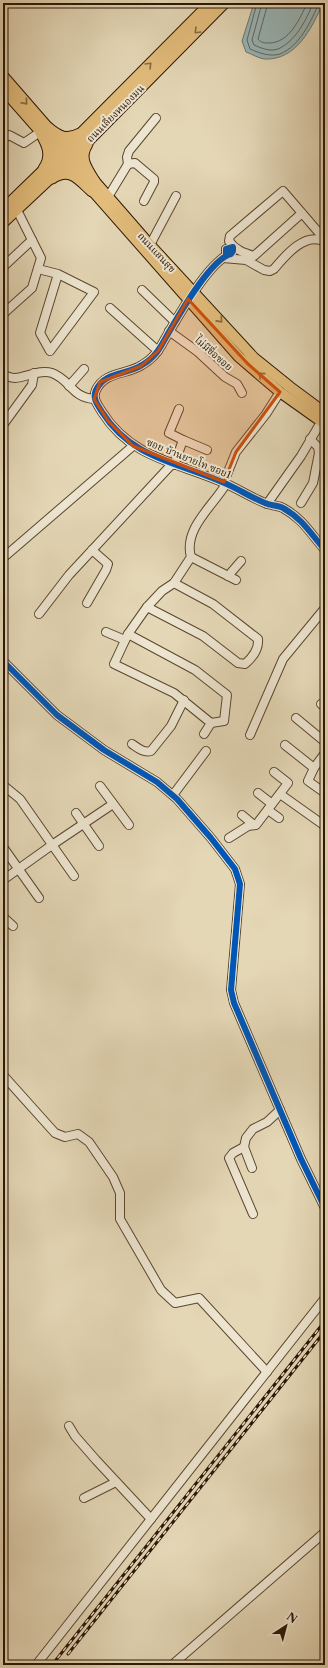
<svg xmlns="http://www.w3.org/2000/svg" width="328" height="1668" viewBox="0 0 328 1668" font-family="'Libre Caslon Text','Noto Serif Thai',serif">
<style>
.water{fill:#99b7b8;stroke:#6d7770}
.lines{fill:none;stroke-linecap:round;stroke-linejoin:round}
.shore{stroke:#62665e;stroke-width:1}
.minor-casing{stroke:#5a4630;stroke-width:10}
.major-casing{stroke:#2c1604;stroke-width:12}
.highway-casing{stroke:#2c1604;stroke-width:13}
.minor{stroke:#ede5d0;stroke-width:8}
.major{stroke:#e2bc7b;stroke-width:10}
.highway{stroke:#e2bc7b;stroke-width:11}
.rail-casing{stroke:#2c1604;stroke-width:3}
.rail{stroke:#ede5d0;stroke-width:1.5;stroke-dasharray:4.5;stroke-linecap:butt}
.cycleway-casing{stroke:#ede5d0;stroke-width:8}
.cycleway{stroke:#0057b8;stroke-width:6}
.oneway{stroke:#876940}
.marked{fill:#cc4f0b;fill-opacity:0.2;stroke:#cc4f0b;stroke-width:3;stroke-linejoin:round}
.labels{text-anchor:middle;stroke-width:4;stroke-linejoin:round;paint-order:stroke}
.street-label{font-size:10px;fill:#2c1604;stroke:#ede5d0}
</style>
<rect width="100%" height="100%" fill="#e4d7b6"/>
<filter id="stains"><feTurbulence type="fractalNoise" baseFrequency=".005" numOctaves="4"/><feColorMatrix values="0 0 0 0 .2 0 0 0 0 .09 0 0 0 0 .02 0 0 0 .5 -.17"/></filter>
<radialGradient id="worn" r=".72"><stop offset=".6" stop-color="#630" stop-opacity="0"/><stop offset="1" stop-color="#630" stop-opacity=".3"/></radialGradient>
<path class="water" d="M254 3H323C312 28 296 61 264 59 258 58 252 54 246 52L242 41Z"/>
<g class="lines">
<g class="shore">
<path d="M257 3 247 40 250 49C259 53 270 57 280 54 300 46 311 21 319 3"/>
<path d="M262 3 252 40 254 45C261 48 270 52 278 49 295 42 307 19 313 3"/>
<path d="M268 3 258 39C261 43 265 43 269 43 289 43 300 19 307 3"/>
</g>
<g class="minor-casing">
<g id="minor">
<path d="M3 139 9 135 24 143 40 132"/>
<path d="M128 164 127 157 129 151 156 118"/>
<path d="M108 197 128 164 135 163 154 179V182L144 201"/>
<path d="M302 213 254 256C244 253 235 250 229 241L230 236 283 191 320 234"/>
<path d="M150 245 176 196"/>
<path d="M226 254V249L233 247V251L231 254C209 259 173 325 161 346 157 353 149 361 142 365 127 375 105 371 96 390 92 399 98 405 102 412 131 458 176 462 222 482 237 488 250 497 265 503 271 506 278 505 283 508 303 519 310 533 325 550"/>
<path d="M223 258 246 260 264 270 270 271 274 269C285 256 305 231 325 242"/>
<path d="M3 267 32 240"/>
<path d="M38 269 58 274 94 292 50 351 40 333 58 274"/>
<path d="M142 290 175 322"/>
<path d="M110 308 158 351"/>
<path d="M3 314 32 288 41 258 17 210"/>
<path d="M169 331 198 352 225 377 237 384 242 393"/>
<path d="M3 375C7 376 11 378 15 378 27 377 40 369 52 373 71 380 71 397 94 399"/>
<path d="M69 386 84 369"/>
<path d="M179 409 169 433 183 440"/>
<path d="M3 425 32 385 34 373"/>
<path d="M174 465 183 440 207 450"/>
<path d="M224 482 236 452 266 414 280 392"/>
<path d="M301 503 313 483 319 453 318 447 310 439"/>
<path d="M267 504 301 456 321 422"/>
<path d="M191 557 236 580"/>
<path d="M3 558 133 446"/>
<path d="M228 576 241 561"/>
<path d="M87 603 106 570 108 564 92 550"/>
<path d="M147 607 203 636 238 663 245 664C252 658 259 649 258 639L213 604 174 583"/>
<path d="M39 614 69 575 172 464"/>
<path d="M106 632 125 640"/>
<path d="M128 634 195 670 227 695 224 721 211 723 204 734"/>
<path d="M3 661 57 715 104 750 157 782 177 799 211 838 235 869 240 884 231 990 234 1003 301 1159 325 1208"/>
<path d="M321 704 325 707"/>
<path d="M296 718 325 742"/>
<path d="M211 723 174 693 114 664 128 634 147 607 162 591 174 583 191 557C183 529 213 506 226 484"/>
<path d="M250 735 283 659 325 608"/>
<path d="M132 744C138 748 143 753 151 751L171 726 184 700"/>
<path d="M285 745 314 768"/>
<path d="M325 753 314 768 308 781 325 793"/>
<path d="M3 785 20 799 74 876"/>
<path d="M100 786 129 825"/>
<path d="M258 793 272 804"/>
<path d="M280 794 325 826"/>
<path d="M173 795 206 751"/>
<path d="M268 810 279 818"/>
<path d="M76 813 99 846"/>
<path d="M242 815 254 825"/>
<path d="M229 838 248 826 256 825 288 783 274 772"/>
<path d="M3 847 39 898"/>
<path d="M3 880 52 845 113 804"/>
<path d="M3 917 13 926"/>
<path d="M3 1075 55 1133 65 1137 78 1134 89 1142 113 1177 120 1193V1219L161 1290 175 1303 199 1298 267 1372"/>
<path d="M244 1147 233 1153 229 1158 253 1214"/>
<path d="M252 1168 244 1147 246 1138 253 1129 267 1122 280 1110"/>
<path d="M69 1426 75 1436 96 1460 151 1519"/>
<path d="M84 1498 116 1482"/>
<path d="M36 1665 325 1298"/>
<path d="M172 1665 325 1532"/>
</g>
</g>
<g class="major-casing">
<g id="major">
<path d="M3 76 150 245 254 358 290 387 325 413"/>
<path d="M3 89 239 357 280 392 325 424"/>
</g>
</g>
<g class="highway-casing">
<g id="highway">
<path d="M48 128C59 137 66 141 80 134"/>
<path d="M41 133C48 145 53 156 44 169"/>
<path d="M87 144C78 158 86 168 94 181"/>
<path d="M52 178C70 166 79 179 92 191"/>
<path d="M3 210 66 149 211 3"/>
<path d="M3 222 67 162 224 3"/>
</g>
</g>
<use href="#minor" class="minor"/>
<use href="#major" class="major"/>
<use href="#highway" class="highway"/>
<g class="rail-casing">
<g id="rail">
<path d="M68 1654 325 1331"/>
<path d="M52 1665 325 1321"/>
</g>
</g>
<use href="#rail" class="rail"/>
<g class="cycleway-casing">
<g id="cycleway">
<path d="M226 254V249L233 247V251L231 254C209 259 173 325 161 346 157 353 149 361 142 365 127 375 105 371 96 390 92 399 98 405 102 412 131 458 176 462 222 482 237 488 250 497 265 503 271 506 278 505 283 508 303 519 310 533 325 550"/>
<path d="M3 661 57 715 104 750 157 782 177 799 211 838 235 869 240 884 231 990 234 1003 301 1159 325 1208"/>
</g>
</g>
<use href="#cycleway" class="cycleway"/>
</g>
<defs><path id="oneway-chevron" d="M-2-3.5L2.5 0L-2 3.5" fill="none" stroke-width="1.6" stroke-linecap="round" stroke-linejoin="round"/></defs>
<g class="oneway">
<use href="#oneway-chevron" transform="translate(197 31) rotate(135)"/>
<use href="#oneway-chevron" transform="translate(149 65) rotate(-45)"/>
<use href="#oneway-chevron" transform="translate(25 102) rotate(49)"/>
<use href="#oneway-chevron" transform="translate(220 320) rotate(48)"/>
<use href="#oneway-chevron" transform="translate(261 375) rotate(-139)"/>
</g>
<path class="marked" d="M188 299 248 364 280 392 236 452 224 482 133 446 108 421 94 399 100 382 141 366 158 351Z"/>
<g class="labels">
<g class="street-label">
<text transform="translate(115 113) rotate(-45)" y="4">ถนนเลี่ยงหนองมน</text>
<text transform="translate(157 252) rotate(47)" y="4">ถนนแสนสุข</text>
<text transform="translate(214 353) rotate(41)" y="4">ไม่มีชื่อซอย</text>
<text transform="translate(189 458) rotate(22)" y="4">ซอย บ้านยายโท ซอย1</text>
</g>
</g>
<rect width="328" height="1668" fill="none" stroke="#e4d7b6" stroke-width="16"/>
<rect x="4" y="4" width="320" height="1660" fill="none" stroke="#2c1604" stroke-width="2"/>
<rect x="8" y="8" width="312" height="1652" fill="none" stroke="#2c1604"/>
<g transform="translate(286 1626) rotate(36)" stroke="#ede5d0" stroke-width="3" paint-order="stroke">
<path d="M0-3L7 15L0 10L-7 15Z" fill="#2c1604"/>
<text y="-6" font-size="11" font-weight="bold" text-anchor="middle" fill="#2c1604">N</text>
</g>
<rect width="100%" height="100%" filter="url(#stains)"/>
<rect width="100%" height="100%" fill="url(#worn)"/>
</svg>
